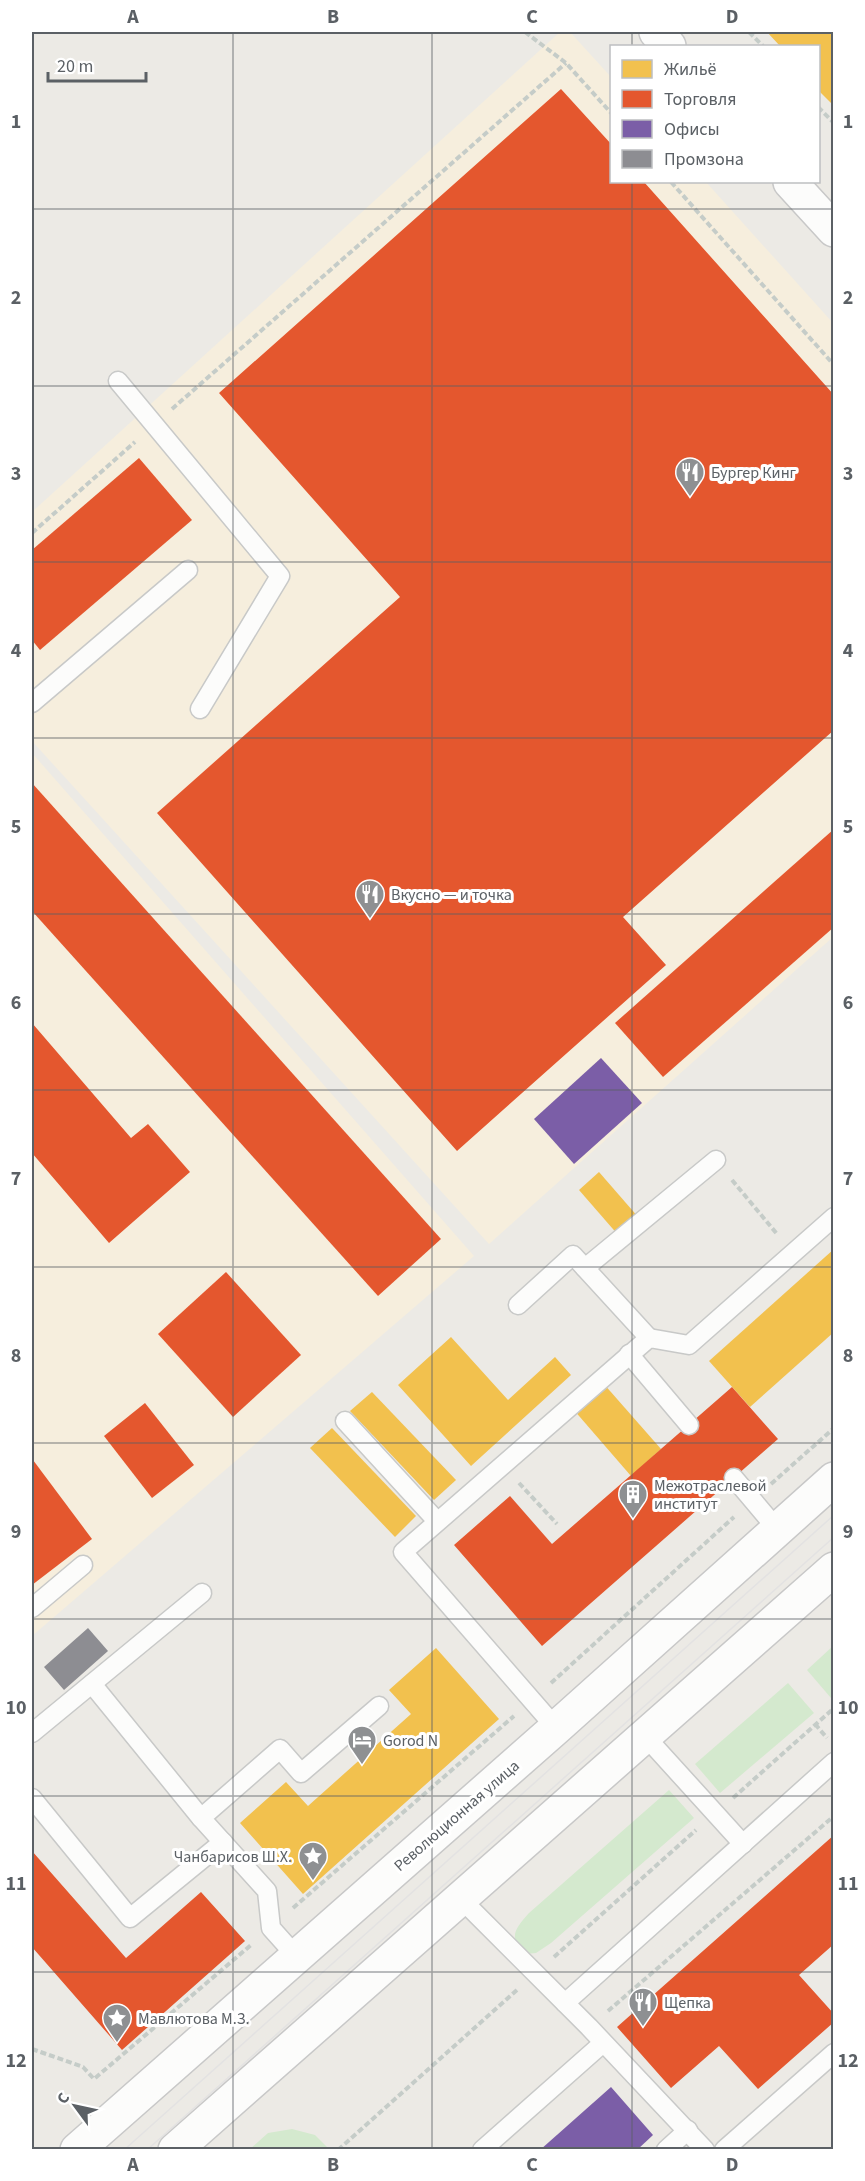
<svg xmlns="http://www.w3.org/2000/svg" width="865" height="2181" viewBox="0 0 865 2181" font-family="'Source Sans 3',sans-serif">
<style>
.commercial{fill:#f6eedd}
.green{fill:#d4e9ce}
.homes{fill:#f2c14e}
.shops{fill:#e4572e}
.offices{fill:#7b5ea7}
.industry{fill:#8d8d92}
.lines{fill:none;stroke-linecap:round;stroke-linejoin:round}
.service-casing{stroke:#c8c9c8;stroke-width:21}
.secondary-casing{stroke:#c8c8c8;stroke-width:36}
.path{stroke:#c5ccc8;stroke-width:4;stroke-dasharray:6 3;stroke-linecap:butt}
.service{stroke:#fcfcfb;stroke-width:18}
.secondary{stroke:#fcfcfb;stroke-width:33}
.tram{stroke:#e3e2e2;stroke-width:1.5}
.grid{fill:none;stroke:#5b6065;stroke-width:1.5;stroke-opacity:0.55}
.labels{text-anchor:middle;stroke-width:6;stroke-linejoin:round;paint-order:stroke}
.poi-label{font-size:16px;fill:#5b6065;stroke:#fff;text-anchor:start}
.street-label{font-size:16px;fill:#5b6065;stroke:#fff}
.neatline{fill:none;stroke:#5b6065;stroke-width:2}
.grid-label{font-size:20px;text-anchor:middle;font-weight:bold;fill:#5b6065}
</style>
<rect width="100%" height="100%" fill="#eceae5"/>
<g class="commercial">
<path d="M560 32H570L611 77 612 182H706L833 323V937L489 1244 32 741V512Z"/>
<path d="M32 753 474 1256 32 1636Z"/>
</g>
<g class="green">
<path d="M833 1646V1695L831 1698 807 1670Z"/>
<path d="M788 1683 814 1713 720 1793 695 1764Z"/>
<path d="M669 1790 694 1818 551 1943 536 1953 525 1954C507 1937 516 1928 529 1913Z"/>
<path d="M292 2129 315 2135 328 2148 250 2149 268 2133Z"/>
</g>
<g class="homes">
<path d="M767 32H834V106L818 90V46H780Z"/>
<path d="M599 1172 639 1218 619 1236 579 1190Z"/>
<path d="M834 1249V1332L750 1407 709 1361Z"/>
<path d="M451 1337 508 1400 555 1357 571 1375 471 1466 398 1385Z"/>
<path d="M603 1383 661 1449 631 1476 573 1409Z"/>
<path d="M372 1392 456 1480 434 1500 350 1411Z"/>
<path d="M332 1428 416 1516 395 1537 310 1448Z"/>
<path d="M436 1648 499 1719 303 1894 240 1823 286 1782 308 1806 411 1714 389 1690Z"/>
</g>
<g class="shops">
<path d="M561 89 612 145V182H644L834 395V730L623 917 666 965 457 1151 157 813 400 597 219 393Z"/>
<path d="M139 458 192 520 40 650 32 640V550Z"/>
<path d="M32 783 441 1239 378 1296 32 911Z"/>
<path d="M834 829V927L663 1077 615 1023Z"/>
<path d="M32 1023 131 1138 148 1124 190 1172 109 1243 32 1153Z"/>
<path d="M226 1272 301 1355 233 1417 158 1334Z"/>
<path d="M732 1387 778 1439 542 1646 454 1545 510 1496 552 1544Z"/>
<path d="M145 1403 194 1465 152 1498 104 1436Z"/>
<path d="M33 1460 92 1539 32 1585V1461Z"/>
<path d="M834 1835V1944L799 1975 834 2014V2022L758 2089 719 2046 671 2088 617 2027Z"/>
<path d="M32 1851 126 1958 201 1892 245 1941 122 2050 32 1947Z"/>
</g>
<g class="offices">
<path d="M601 1058 642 1103 574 1164 534 1119Z"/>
<path d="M611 2087 653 2135 637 2150H540Z"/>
</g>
<path class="industry" d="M88 1628 108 1651 64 1690 44 1667Z"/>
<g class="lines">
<g class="service-casing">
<g id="service">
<path d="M118 381 280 576 200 709"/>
<path d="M32 703 188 570"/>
<path d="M585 1268 716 1160"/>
<path d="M518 1305 573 1255 649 1338"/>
<path d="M629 1354 689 1425"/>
<path d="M345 1421 437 1521"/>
<path d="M734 1478 777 1529"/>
<path d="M32 1608 83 1565"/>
<path d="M92 1684 201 1818"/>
<path d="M556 1728 403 1552 649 1338 689 1345 834 1217"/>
<path d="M32 1733 202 1593"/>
<path d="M645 1736 743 1844"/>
<path d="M32 1798 130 1918 223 1842"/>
<path d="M461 1899 589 2027 705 2150"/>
<path d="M296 1956 271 1928 267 1891 201 1818 280 1749 301 1773 379 1706"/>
<path d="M565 2003 834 1762"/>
<path d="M482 2150 603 2043"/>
<path d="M666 2150 688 2130"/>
<path d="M724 2150 834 2053"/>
</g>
</g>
<g class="secondary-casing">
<g id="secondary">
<path d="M656 32 669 46"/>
<path d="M790 182 834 230"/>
<path d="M77 2150 556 1728 834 1479"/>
<path d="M175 2150 834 1569"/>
</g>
</g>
<g class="path">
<path d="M525 32 566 63 612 114"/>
<path d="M749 32 763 46"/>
<path d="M818 107 834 123"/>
<path d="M671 182 834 365"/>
<path d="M172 409 566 63"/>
<path d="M32 533 135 442"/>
<path d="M732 1180 777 1234"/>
<path d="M519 1483 557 1524"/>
<path d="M771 1484 834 1428"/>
<path d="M551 1683 734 1517"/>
<path d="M815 1724 827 1738"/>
<path d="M733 1798 834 1708"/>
<path d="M293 1908 514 1716"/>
<path d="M554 1957 696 1830"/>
<path d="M608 2011 834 1816"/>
<path d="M32 2049 83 2067 94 2079 251 1945"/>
<path d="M338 2150 517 1990"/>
</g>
<use href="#service" class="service"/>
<use href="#secondary" class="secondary"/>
<g class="tram">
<path d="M124 2150 834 1515"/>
<path d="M147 2150 834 1537"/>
</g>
</g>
<path class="grid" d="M233 32V2150M432 32V2150M632 32V46M632 182V2150M32 209H834M32 386H834M32 562H834M32 738H834M32 914H834M32 1090H834M32 1267H834M32 1443H834M32 1619H834M32 1796H834M32 1972H834"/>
<defs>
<g id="restaurant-pin" transform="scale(1.5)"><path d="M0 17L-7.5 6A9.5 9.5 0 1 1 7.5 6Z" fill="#8e9092" stroke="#fff"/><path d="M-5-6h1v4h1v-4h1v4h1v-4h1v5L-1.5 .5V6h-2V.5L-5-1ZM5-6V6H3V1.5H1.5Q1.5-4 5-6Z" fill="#fff"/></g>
<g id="building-pin" transform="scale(1.5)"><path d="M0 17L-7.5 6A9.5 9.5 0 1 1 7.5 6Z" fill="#8e9092" stroke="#fff"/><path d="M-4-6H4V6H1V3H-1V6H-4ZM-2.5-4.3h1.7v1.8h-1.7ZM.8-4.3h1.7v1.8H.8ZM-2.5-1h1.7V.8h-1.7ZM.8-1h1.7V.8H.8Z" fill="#fff"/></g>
<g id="hotel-pin" transform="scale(1.5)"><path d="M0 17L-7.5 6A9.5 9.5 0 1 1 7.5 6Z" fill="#8e9092" stroke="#fff"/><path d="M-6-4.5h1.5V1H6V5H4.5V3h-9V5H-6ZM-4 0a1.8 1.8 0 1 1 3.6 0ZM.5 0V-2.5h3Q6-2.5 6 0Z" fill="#fff"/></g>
<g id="sight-pin" transform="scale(1.5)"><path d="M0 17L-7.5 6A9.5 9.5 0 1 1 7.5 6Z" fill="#8e9092" stroke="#fff"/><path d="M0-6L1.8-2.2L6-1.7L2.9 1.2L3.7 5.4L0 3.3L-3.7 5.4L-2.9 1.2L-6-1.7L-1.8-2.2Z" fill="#fff"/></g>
</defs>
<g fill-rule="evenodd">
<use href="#restaurant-pin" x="690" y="472"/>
<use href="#restaurant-pin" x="370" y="894"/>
<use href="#building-pin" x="633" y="1494"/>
<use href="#hotel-pin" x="362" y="1740"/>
<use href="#sight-pin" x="313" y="1856"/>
<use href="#restaurant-pin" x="643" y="2002"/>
<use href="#sight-pin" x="117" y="2018"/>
</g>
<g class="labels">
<g class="poi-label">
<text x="711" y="478">Бургер Кинг</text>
<text x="391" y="900">Вкусно — и точка</text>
<text x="654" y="1491">Межотраслевой<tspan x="654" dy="18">институт</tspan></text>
<text x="383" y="1746">Gorod N</text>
<text x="292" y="1862" text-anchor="end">Чанбарисов Ш.Х.</text>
<text x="664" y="2008">Щепка</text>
<text x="138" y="2024">Мавлютова М.З.</text>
</g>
<g class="street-label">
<text transform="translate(456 1815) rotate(-41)" y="6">Революционная улица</text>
</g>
</g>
<rect width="865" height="2181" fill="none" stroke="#ffffff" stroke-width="66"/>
<rect x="610" y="45" width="210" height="138" fill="#ffffff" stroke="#bdbfc1" stroke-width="1.5"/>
<rect x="622" y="60" width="30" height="18" fill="#f2c14e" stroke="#bdbfc1" stroke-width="1.5"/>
<text x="664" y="75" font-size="18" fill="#5b6065">Жильё</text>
<rect x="622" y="90" width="30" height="18" fill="#e4572e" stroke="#bdbfc1" stroke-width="1.5"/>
<text x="664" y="105" font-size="18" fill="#5b6065">Торговля</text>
<rect x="622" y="120" width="30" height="18" fill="#7b5ea7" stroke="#bdbfc1" stroke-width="1.5"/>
<text x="664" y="135" font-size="18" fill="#5b6065">Офисы</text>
<rect x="622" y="150" width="30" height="18" fill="#8d8d92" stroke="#bdbfc1" stroke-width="1.5"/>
<text x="664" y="165" font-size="18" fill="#5b6065">Промзона</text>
<g transform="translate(75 2106) rotate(303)" stroke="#ffffff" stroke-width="4.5" paint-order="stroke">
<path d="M0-4.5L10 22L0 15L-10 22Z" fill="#5b6065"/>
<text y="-9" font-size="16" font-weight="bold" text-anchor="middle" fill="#5b6065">С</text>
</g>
<path d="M48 72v9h98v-9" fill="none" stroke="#5b6065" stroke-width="3"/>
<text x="57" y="72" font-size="18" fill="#5b6065" stroke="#ffffff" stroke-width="4.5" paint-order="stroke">20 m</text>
<rect x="33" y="33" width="799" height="2115" class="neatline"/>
<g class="grid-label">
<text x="133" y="23">A</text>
<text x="333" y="23">B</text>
<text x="532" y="23">C</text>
<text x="732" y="23">D</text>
<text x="16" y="128">1</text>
<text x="848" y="128">1</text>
<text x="16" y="304">2</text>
<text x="848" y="304">2</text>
<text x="16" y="480">3</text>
<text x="848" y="480">3</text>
<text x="16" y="657">4</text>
<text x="848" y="657">4</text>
<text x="16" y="833">5</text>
<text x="848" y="833">5</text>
<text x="16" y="1009">6</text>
<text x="848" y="1009">6</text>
<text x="16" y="1185">7</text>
<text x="848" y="1185">7</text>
<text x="16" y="1362">8</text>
<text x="848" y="1362">8</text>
<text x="16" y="1538">9</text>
<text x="848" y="1538">9</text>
<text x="16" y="1714">10</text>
<text x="848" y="1714">10</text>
<text x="16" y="1890">11</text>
<text x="848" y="1890">11</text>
<text x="16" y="2067">12</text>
<text x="848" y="2067">12</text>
<text x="133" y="2171">A</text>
<text x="333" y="2171">B</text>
<text x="532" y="2171">C</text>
<text x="732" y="2171">D</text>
</g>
</svg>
